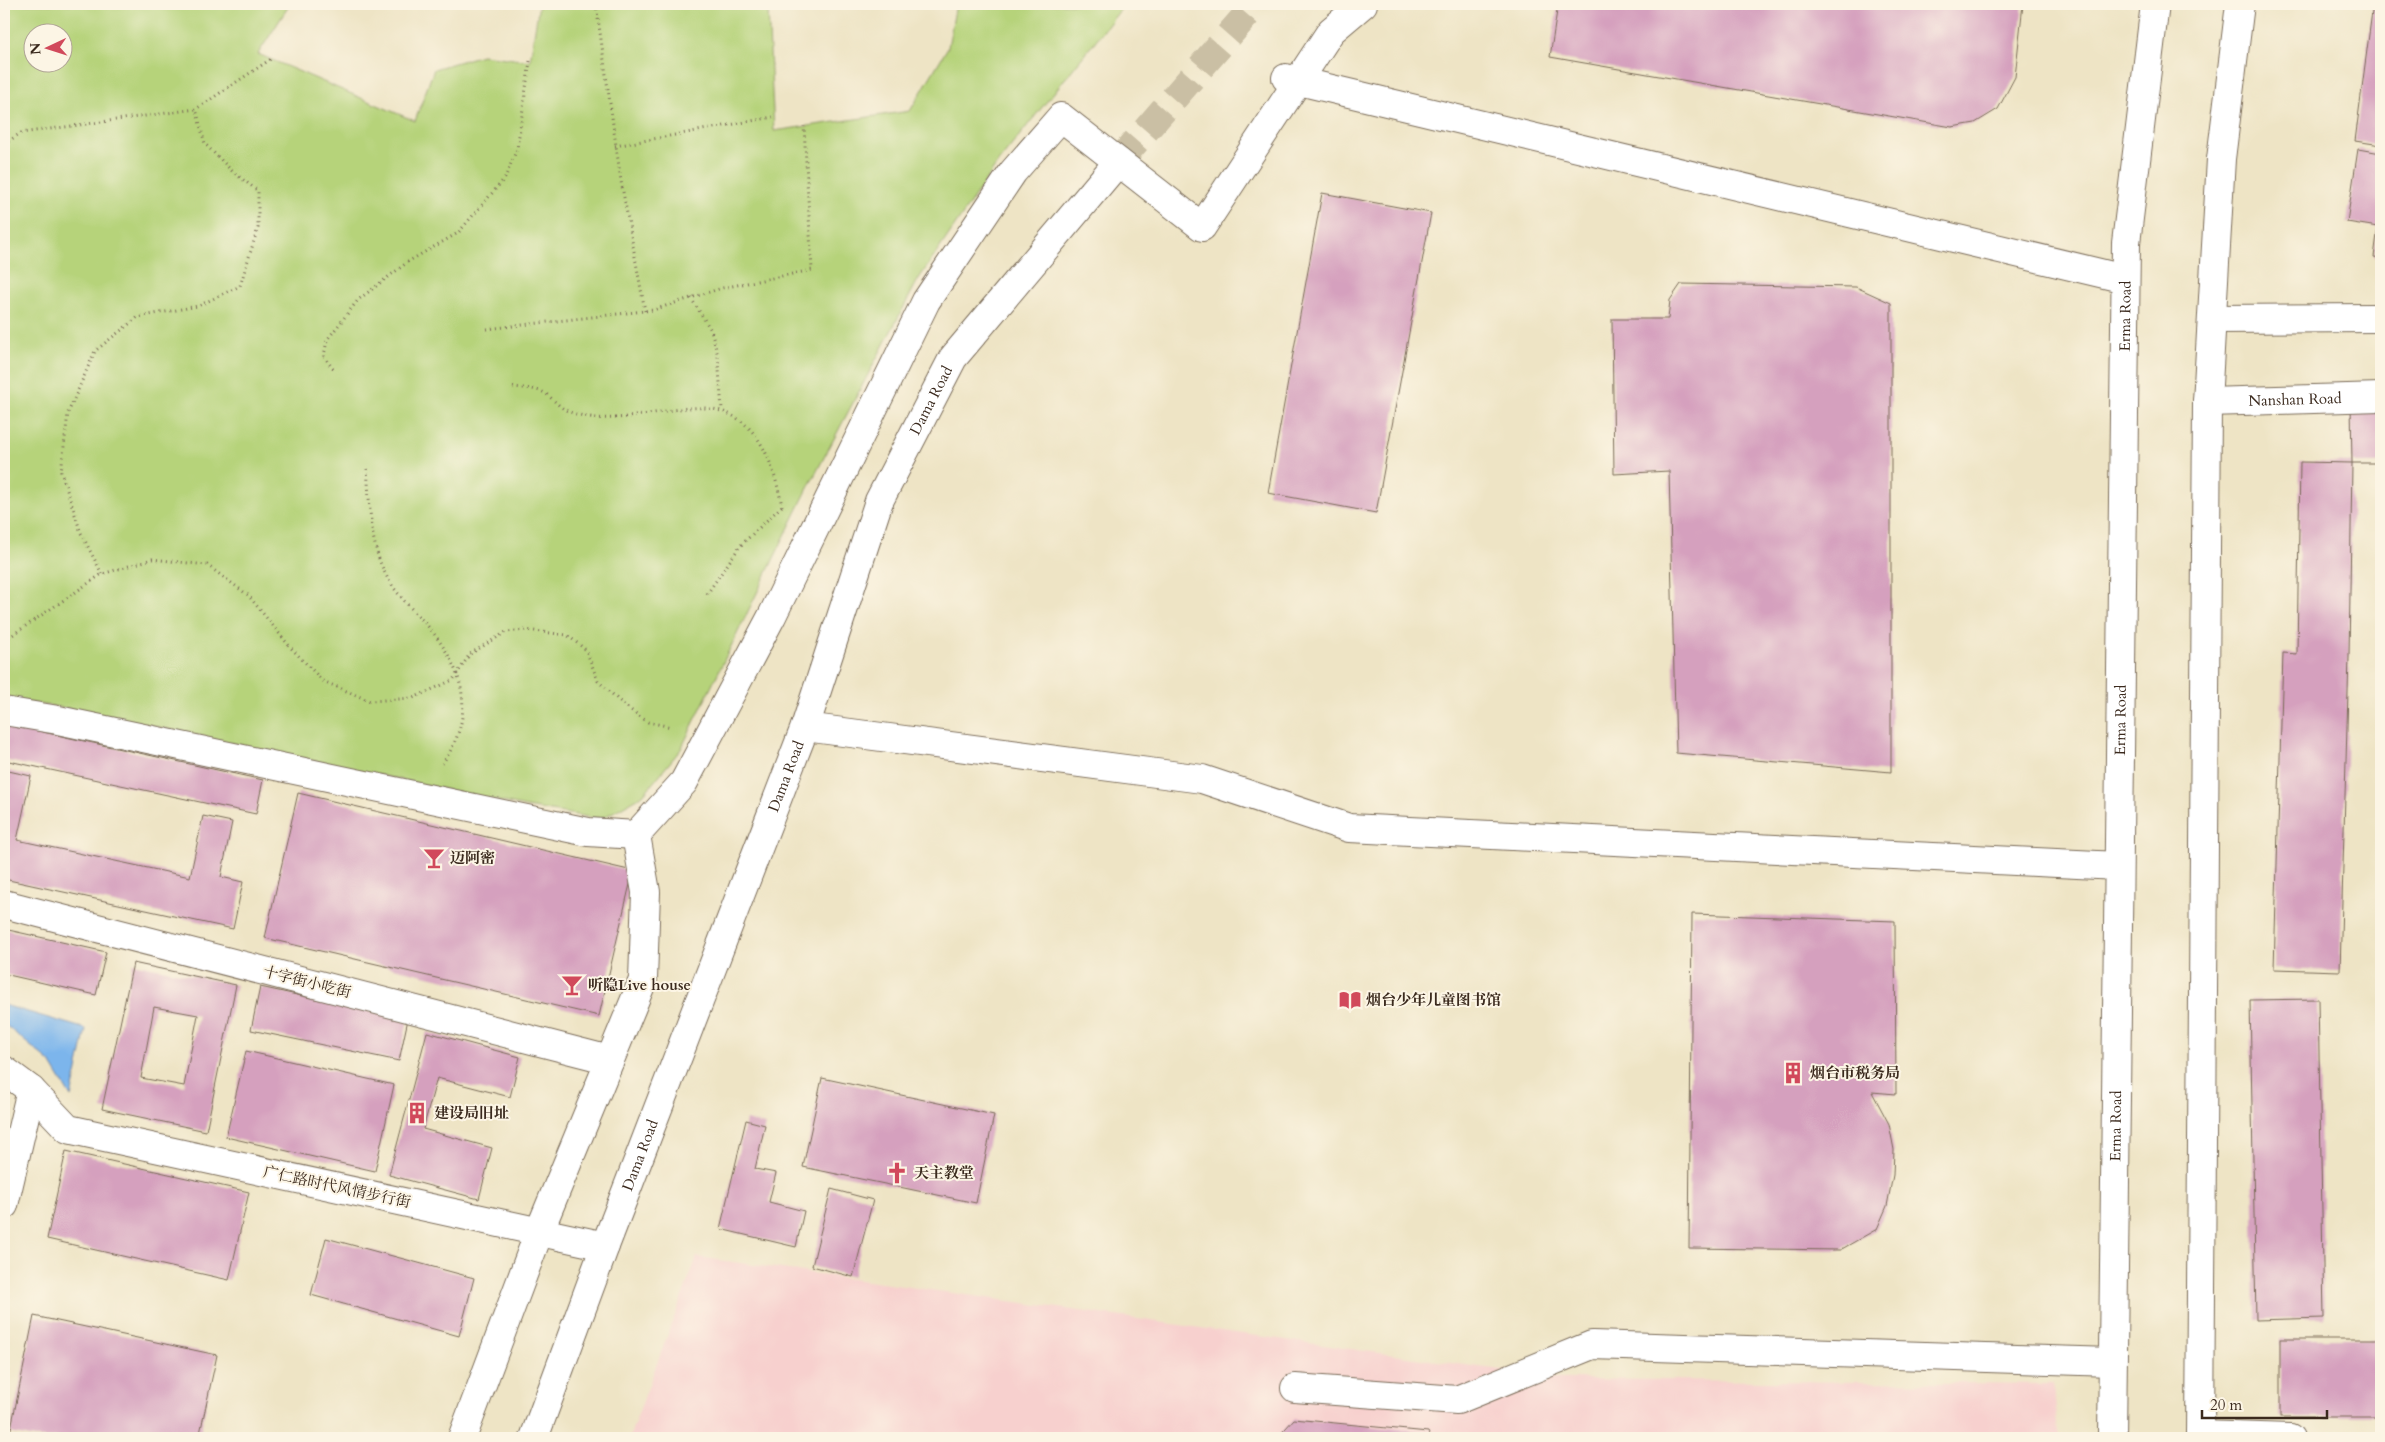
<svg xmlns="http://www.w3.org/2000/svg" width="2385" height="1442" viewBox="0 0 2385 1442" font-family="Cardo,'Noto Serif SC',serif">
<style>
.built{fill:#f7d0ce}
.green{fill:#b6d37a;stroke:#787e4c;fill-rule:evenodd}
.water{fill:#7cb5ec;stroke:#5c7085}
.building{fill:#d5a0be;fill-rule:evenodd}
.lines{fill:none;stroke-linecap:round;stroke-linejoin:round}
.minor-tunnel{stroke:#cabfa4;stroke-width:28;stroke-dasharray:28 14;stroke-linecap:butt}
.minor-casing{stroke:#7a6b58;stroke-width:30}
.major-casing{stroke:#7a6b58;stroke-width:30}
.path{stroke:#7a6b58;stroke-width:3;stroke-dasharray:1 4;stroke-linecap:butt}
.minor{stroke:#fff;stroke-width:28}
.major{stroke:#fff;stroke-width:28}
.labels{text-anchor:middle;stroke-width:4;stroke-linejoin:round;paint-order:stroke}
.street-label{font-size:15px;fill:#3b2a1e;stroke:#fcf5e5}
.poi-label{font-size:15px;font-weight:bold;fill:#3b2a1e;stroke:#fcf5e5;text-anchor:start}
</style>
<rect width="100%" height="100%" fill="#fcf5e5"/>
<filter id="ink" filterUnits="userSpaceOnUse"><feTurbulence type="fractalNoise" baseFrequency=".02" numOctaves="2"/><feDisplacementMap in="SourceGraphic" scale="10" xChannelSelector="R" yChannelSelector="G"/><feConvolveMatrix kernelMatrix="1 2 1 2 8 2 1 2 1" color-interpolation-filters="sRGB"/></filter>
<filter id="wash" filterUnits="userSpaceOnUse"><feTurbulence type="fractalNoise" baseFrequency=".0096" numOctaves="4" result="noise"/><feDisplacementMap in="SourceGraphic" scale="20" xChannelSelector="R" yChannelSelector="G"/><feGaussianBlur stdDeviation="1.12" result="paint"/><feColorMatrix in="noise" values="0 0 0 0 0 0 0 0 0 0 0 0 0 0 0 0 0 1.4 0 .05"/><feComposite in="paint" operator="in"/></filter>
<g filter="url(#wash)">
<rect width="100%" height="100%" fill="#eee4c5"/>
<path class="built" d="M697 1257 1564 1379 2053 1384 2060 1438H629Z"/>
<path class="green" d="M4 4H290L258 54 415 121 434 69 482 55 530 61 539 4H752L768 11 774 131 910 111 948 47 956 4H1125L999 161 918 280 810 484 681 749 643 795 601 819 526 807 85 711 4 699ZM32 32H62V62H32Z"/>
<path class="water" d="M4 1005 86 1029 71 1097 50 1062 4 1024Z"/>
<g id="blocks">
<g class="building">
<path d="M1558 4H2023L2015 77 1998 109 1975 123 1952 127 1550 57Z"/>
<path d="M2373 4H2381V145L2355 141Z"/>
<path d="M2358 149 2381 153V258L2374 257 2378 227 2347 222Z"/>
<path d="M1322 193 1431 213 1376 513 1268 493Z"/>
<path d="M1681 284 1856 287 1891 303V772L1676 753 1669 471 1614 474 1612 319H1668L1670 300Z"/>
<path d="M2351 404H2381V463H2352Z"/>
<path d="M2300 462 2352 463 2349 656 2340 971 2274 969 2283 653 2297 654Z"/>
<path d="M6 724 263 780 256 814 4 760Z"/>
<path d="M4 770 31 776 17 840 190 877 203 816 232 822 221 877 243 882 233 929 4 879Z"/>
<path d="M298 793 633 871 599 1016 265 938Z"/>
<path d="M1692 914 1895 921 1896 1094 1872 1092 1889 1124 1894 1150 1893 1175 1887 1206 1877 1229 1840 1250 1689 1248Z"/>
<path d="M4 929 106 952 96 995 4 974Z"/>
<path d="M133 963 236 985 206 1131 102 1109ZM154 1007 198 1015 184 1086 141 1078Z"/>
<path d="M260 987 408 1019 399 1061 251 1030Z"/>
<path d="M2318 999 2324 1318 2256 1320 2250 1000Z"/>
<path d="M427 1032 520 1057 510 1097 437 1078 423 1129 492 1148 479 1199 389 1175Z"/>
<path d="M246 1051 394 1085 375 1171 226 1137Z"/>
<path d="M822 1078 994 1115 976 1203 803 1167Z"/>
<path d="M746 1120 765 1125 755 1169 776 1173 769 1202 804 1211 796 1247 720 1229Z"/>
<path d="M66 1151 249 1192 229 1280 47 1239Z"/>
<path d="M831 1189 873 1200 853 1277 812 1266Z"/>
<path d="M326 1238 474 1278 459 1336 311 1295Z"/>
<path d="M34 1316 217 1355 199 1438H35L10 1433Z"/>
<rect x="2280" y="1339" width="101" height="78"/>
<path d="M1294 1419 1428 1432 1431 1438H1277Z"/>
</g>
</g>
</g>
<g filter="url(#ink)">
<use href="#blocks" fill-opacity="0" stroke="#7a6b58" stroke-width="1"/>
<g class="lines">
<path class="minor-tunnel" d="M1118 162 1256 4"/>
<g class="minor-casing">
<g id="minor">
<path d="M1286 78 2125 279"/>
<path d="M2212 319 2381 318"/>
<path id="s1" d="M2207 402 2381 397"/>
<path d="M4 711 58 720 588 832 636 835 684 782 772 616 926 301 1013 172 1061 117 1202 227 1331 31 1363 4"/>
<path d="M805 727 1202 779 1349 828 2118 866"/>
<path d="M4 904 610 1060"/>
<path d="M4 1070 31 1090 68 1129 605 1246"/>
<path d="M4 1205 31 1090"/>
<path d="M1295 1388 1457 1400 1592 1345 2112 1362"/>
<path d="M2200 1435 2290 1438"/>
<path d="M462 1438 539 1232 643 980 646 892 636 835"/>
<path id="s2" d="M534 1438 605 1246 805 727 879 501 953 358 1118 162"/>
</g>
</g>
<g class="major-casing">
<g id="major">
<path id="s3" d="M2112 1438 2126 243 2155 4"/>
<path d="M2200 1438 2207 402 2221 159 2240 4"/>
</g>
</g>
<g class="path">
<path d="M596 4 621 181 645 311"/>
<path d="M4 144 21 133 196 109 271 59"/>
<path d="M615 146 773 117"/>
<path d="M691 298 711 330 718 356 722 410"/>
<path d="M487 329 653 310 722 288 812 270 804 126"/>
<path d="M333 369 324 356 327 340 358 300 409 261 458 233 505 178 517 149 530 61"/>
<path d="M513 387C521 388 531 388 540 391 548 393 556 404 564 409 571 414 588 417 597 418 627 420 658 411 688 408 752 403 771 452 782 506"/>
<path d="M367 469C370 502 369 542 385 573 397 598 419 614 435 635 467 678 474 719 442 764"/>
<path d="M102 574 81 533 61 472 68 413 95 351 138 317 198 306 240 286 258 228V191L233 172 205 144 196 109"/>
<path d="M707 594 740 546 783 505"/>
<path d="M4 639 8 638 102 574 152 559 207 565 248 595 291 648 323 681 370 701 413 698 453 680 470 654 506 632 526 630 567 635 586 650 598 681 625 706 648 722 672 727"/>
</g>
<use href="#minor" class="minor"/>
<use href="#major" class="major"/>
</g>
</g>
<defs>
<g id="bar-bare" transform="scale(1.725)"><path d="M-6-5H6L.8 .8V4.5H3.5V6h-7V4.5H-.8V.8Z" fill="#d1495b" stroke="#fcf5e5" stroke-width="2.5" paint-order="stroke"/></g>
<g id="library-bare" transform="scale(1.725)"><path d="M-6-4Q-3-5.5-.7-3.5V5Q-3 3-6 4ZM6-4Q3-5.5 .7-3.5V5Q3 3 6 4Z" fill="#d1495b" stroke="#fcf5e5" stroke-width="2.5" paint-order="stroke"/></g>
<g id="building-bare" transform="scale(1.725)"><path d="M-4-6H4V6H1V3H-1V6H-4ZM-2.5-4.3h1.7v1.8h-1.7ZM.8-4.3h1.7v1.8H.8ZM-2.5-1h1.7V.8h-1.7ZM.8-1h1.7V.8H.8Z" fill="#d1495b" stroke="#fcf5e5" stroke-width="2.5" paint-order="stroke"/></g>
<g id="church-bare" transform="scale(1.725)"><path d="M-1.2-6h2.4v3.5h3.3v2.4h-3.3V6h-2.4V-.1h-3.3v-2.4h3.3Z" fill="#d1495b" stroke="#fcf5e5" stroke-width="2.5" paint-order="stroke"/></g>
</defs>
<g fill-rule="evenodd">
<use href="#bar-bare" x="434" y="858"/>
<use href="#bar-bare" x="572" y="985"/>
<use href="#library-bare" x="1350" y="1000"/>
<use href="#building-bare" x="1793" y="1073"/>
<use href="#building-bare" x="417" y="1113"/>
<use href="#church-bare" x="897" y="1173"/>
</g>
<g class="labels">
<g class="street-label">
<text dy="5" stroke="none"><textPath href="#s3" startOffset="1122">Erma Road</textPath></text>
<text dy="5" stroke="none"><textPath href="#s2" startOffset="1112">Dama Road</textPath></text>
<text dy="5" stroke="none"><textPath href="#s1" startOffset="88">Nanshan Road</textPath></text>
<text dy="5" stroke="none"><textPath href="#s3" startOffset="718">Erma Road</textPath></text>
<text dy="5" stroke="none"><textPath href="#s2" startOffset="708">Dama Road</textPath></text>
<text transform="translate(307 982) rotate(14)" y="5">十字街小吃街</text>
<text dy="5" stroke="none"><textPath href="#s3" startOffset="312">Erma Road</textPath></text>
<text dy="5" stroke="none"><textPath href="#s2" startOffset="302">Dama Road</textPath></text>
<text transform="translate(337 1187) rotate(12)" y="5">广仁路时代风情步行街</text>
</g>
<g class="poi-label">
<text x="450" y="863">迈阿密</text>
<text x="588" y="990">听隐Live house</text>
<text x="1366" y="1005">烟台少年儿童图书馆</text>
<text x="1810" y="1078">烟台市税务局</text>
<text x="434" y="1118">建设局旧址</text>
<text x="914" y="1178">天主教堂</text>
</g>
</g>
<rect width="2385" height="1442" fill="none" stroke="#fcf5e5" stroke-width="20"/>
<g transform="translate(48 48) rotate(266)"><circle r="24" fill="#fcf5e5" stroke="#afa495"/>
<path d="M0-4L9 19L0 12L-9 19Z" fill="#d1495b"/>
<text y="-8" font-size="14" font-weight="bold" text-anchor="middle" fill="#3b2a1e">N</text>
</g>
<path d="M2202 1410v8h125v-8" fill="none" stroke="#3b2a1e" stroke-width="2.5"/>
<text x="2210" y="1410" font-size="15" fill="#3b2a1e" stroke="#fcf5e5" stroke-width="4" paint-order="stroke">20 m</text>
</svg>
